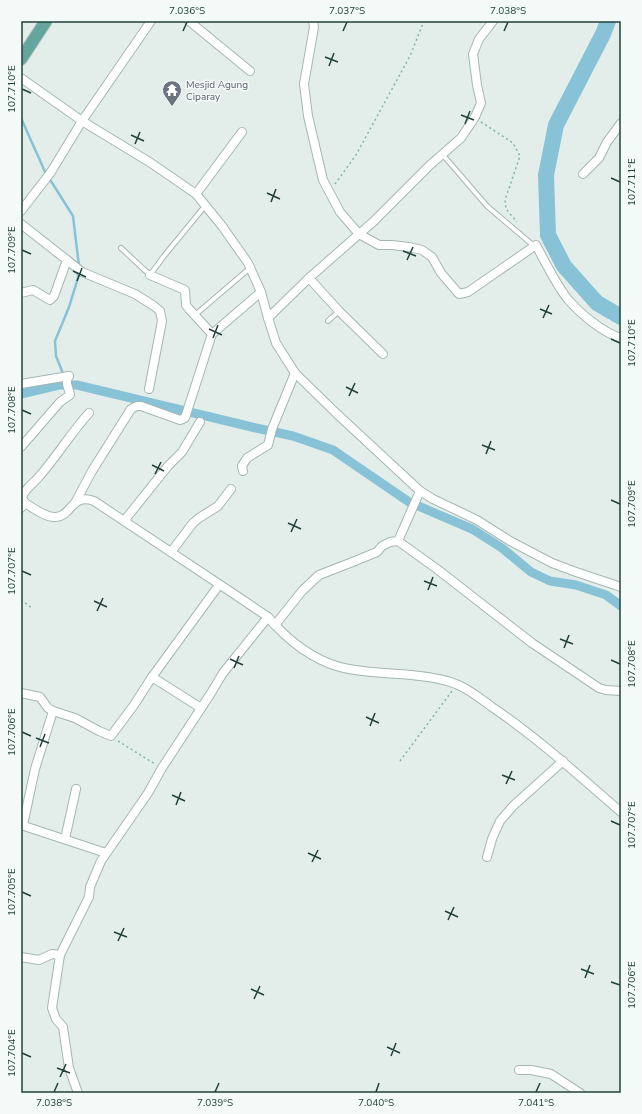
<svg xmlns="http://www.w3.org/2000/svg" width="642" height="1114" viewBox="0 0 642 1114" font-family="'Nunito Sans',sans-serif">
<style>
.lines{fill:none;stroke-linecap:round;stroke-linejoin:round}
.stream{stroke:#87c2d7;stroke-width:2.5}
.canal{stroke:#87c2d7;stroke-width:9}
.river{stroke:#87c2d7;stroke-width:16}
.service-casing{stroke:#a5b7b2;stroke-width:6}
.minor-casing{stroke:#a5b7b2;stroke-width:10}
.primary-casing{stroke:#c1cac8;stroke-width:14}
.path{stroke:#81b4a9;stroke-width:1.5;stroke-dasharray:2 3;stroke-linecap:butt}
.service{stroke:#fff;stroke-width:4}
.minor{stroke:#fff;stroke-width:8}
.primary{stroke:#64a69d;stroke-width:12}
.ticks{fill:none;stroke:#21413b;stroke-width:1.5}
.labels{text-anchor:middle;stroke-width:3;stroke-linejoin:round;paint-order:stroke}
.worship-label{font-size:10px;fill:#5b616d;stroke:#f4faf7;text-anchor:start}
.neatline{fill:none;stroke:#21413b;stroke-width:1.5}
.ticks-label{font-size:10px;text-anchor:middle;fill:#21413b}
</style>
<rect width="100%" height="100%" fill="#e3eeea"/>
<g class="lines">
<g class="stream">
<path d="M21 118 46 174"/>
<path d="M49 178 73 216 79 266"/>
<path d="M64 376 56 356 55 341 69 307 78 278V271"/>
</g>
<path class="canal" d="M21 394 59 385H77L256 428 293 436 333 450 409 502 472 529 502 548 531 572 550 581 576 585 606 595 621 606"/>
<path class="river" d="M608 21 603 34 556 125 546 175 548 235 564 266 597 303 621 317"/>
<g class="service-casing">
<g id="service">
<path d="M443 155 487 206 534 246"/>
<path d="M121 248 150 275 164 256 205 206"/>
<path d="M195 315 250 268"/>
<path d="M328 321 339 311"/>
</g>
</g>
<g class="minor-casing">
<g id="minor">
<path d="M189 21 250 71"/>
<path d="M313 21 314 27 304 84 308 116 323 180 340 212 359 234 379 245H392L409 247 422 250 432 257 441 273 459 294 468 292 536 245C545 262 555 282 566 297 578 312 603 333 621 338"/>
<path d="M21 78 82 121 151 163 196 194 222 226 248 263 261 292 268 318 276 343 295 373 336 413 420 491 433 499 477 520 510 541 552 563 576 572 621 587"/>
<path d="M583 174 599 158 607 142 621 123"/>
<path d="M196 194 242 132"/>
<path d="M21 211 51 172 82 121 151 21"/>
<path d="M21 224 67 260 54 296 50 300 33 290 21 293"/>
<path d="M67 260 82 272 135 294 154 306 160 311 162 321 149 389"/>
<path d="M150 275 185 290 186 305 189 309 212 334 261 292"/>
<path d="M309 278 339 311 383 354"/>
<path d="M268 318 309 278 374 221 430 165 461 138 475 117 481 103 477 85 473 54 479 39 493 21"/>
<path d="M21 384 69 376"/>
<path d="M21 447 60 402 70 395C69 387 64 383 69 376"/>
<path d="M243 471 242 466 247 458 268 445 272 429 295 373"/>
<path d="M25 503 22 498C23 491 32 484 37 479 56 458 70 434 89 413"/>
<path d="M75 503 92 471 131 409 137 406H141L180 420 185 418 212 334"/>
<path d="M21 508 25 503C33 508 46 518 56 517 72 516 71 493 94 501L240 598 268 617 275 625 302 591 319 575 350 563 377 552 382 546 390 542 398 541 420 491"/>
<path d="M124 521 168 466 182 452 200 422"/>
<path d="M398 541 437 569 532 643 599 688 606 690 621 691"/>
<path d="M171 552 193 523 199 518 218 506 231 489"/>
<path d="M275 625C294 645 320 664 349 669 370 673 391 673 412 675 427 677 443 678 456 684 469 689 481 699 492 707 538 738 579 776 621 812"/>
<path d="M152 677 201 708"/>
<path d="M21 693 40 697 48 708 53 711"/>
<path d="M21 825 106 853"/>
<path d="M23 825 35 769 53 711 75 718 99 731 111 736 134 705 152 677 219 585"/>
<path d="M65 839 76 789"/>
<path d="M487 857 492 839 500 821 513 806 563 761"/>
<path d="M21 957 39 960 52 954 60 955"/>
<path d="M519 1070H531L551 1074 580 1093"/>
<path d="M78 1093 69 1068 63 1027 56 1019 52 1008 60 955 89 897 90 887 101 861 148 793 162 768 211 693 223 673 268 617"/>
</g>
</g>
<g class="primary-casing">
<path id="primary" d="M21 59 46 21"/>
</g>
<g class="path">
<path d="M481 122 513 143 520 156 505 200 506 209 517 222"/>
<path d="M335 184 356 155 410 56 424 21"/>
<path d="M21 600 32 608"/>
<path d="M118 741 155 764"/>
<path d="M400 761 452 691"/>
</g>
<use href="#service" class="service"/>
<use href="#minor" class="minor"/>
<use href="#primary" class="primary"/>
</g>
<path class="ticks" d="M183 31 187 22M343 31 347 22M504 31 508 22M325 57 338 62M329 66 334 53M22 89 31 93M461 115 474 120M465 124 470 111M131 135 144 141M135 144 140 132M611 178 620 182M267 193 280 199M271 202 276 189M22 250 31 254M403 251 416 256M407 260 413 247M73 271 86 277M77 281 82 268M540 309 552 314M543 318 549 305M209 329 222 335M213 338 218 325M611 339 620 343M346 387 358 393M349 396 355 383M22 410 31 414M482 445 495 450M486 454 491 441M152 465 164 471M155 474 161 462M611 500 620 504M288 523 301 529M291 532 297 519M22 571 31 575M424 581 437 586M428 590 433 577M94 601 107 607M97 611 103 598M560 639 573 644M564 648 569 635M230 659 243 665M611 660 620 664M234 668 239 656M366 717 379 723M370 726 375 713M22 732 31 736M36 738 49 743M40 747 45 734M502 775 515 780M506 784 512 771M172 795 185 801M176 805 181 792M611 821 620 825M308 853 321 859M312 862 318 850M22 892 31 896M445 911 458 917M448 920 454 907M114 932 127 937M118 941 124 928M581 969 594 974M585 978 590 965M611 982 620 985M251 989 264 995M254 999 260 986M387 1047 400 1053M22 1053 31 1057M391 1056 396 1043M57 1068 70 1073M60 1077 66 1064M54 1092 58 1083M215 1092 219 1083M376 1092 379 1083M536 1092 540 1083"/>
<defs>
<g id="temple-pin" transform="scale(1)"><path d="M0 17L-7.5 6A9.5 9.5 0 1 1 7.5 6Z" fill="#6b7280" stroke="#f4faf7"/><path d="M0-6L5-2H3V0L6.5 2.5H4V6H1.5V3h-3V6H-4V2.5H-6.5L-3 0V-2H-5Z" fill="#fff"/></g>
</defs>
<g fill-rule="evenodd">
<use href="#temple-pin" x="172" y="90"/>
</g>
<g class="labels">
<g class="worship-label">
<text x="186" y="88">Mesjid Agung<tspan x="186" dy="12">Ciparay</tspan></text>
</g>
</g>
<rect width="642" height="1114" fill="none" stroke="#f4faf7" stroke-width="44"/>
<rect x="22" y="22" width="598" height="1070" class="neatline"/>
<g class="ticks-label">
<text x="187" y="14">7.036°S</text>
<text x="347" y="14">7.037°S</text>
<text x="508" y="14">7.038°S</text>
<text transform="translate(11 89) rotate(-90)" y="4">107.710°E</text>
<text transform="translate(631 182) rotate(-90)" y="4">107.711°E</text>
<text transform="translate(11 250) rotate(-90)" y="4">107.709°E</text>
<text transform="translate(631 343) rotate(-90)" y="4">107.710°E</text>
<text transform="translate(11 410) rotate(-90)" y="4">107.708°E</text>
<text transform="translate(631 504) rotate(-90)" y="4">107.709°E</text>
<text transform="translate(11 571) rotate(-90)" y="4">107.707°E</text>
<text transform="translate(631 664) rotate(-90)" y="4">107.708°E</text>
<text transform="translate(11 732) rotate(-90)" y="4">107.706°E</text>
<text transform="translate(631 825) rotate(-90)" y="4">107.707°E</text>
<text transform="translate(11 892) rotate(-90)" y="4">107.705°E</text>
<text transform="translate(631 985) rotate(-90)" y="4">107.706°E</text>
<text transform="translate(11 1053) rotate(-90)" y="4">107.704°E</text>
<text x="54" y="1106">7.038°S</text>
<text x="215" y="1106">7.039°S</text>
<text x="376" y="1106">7.040°S</text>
<text x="536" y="1106">7.041°S</text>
</g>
</svg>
